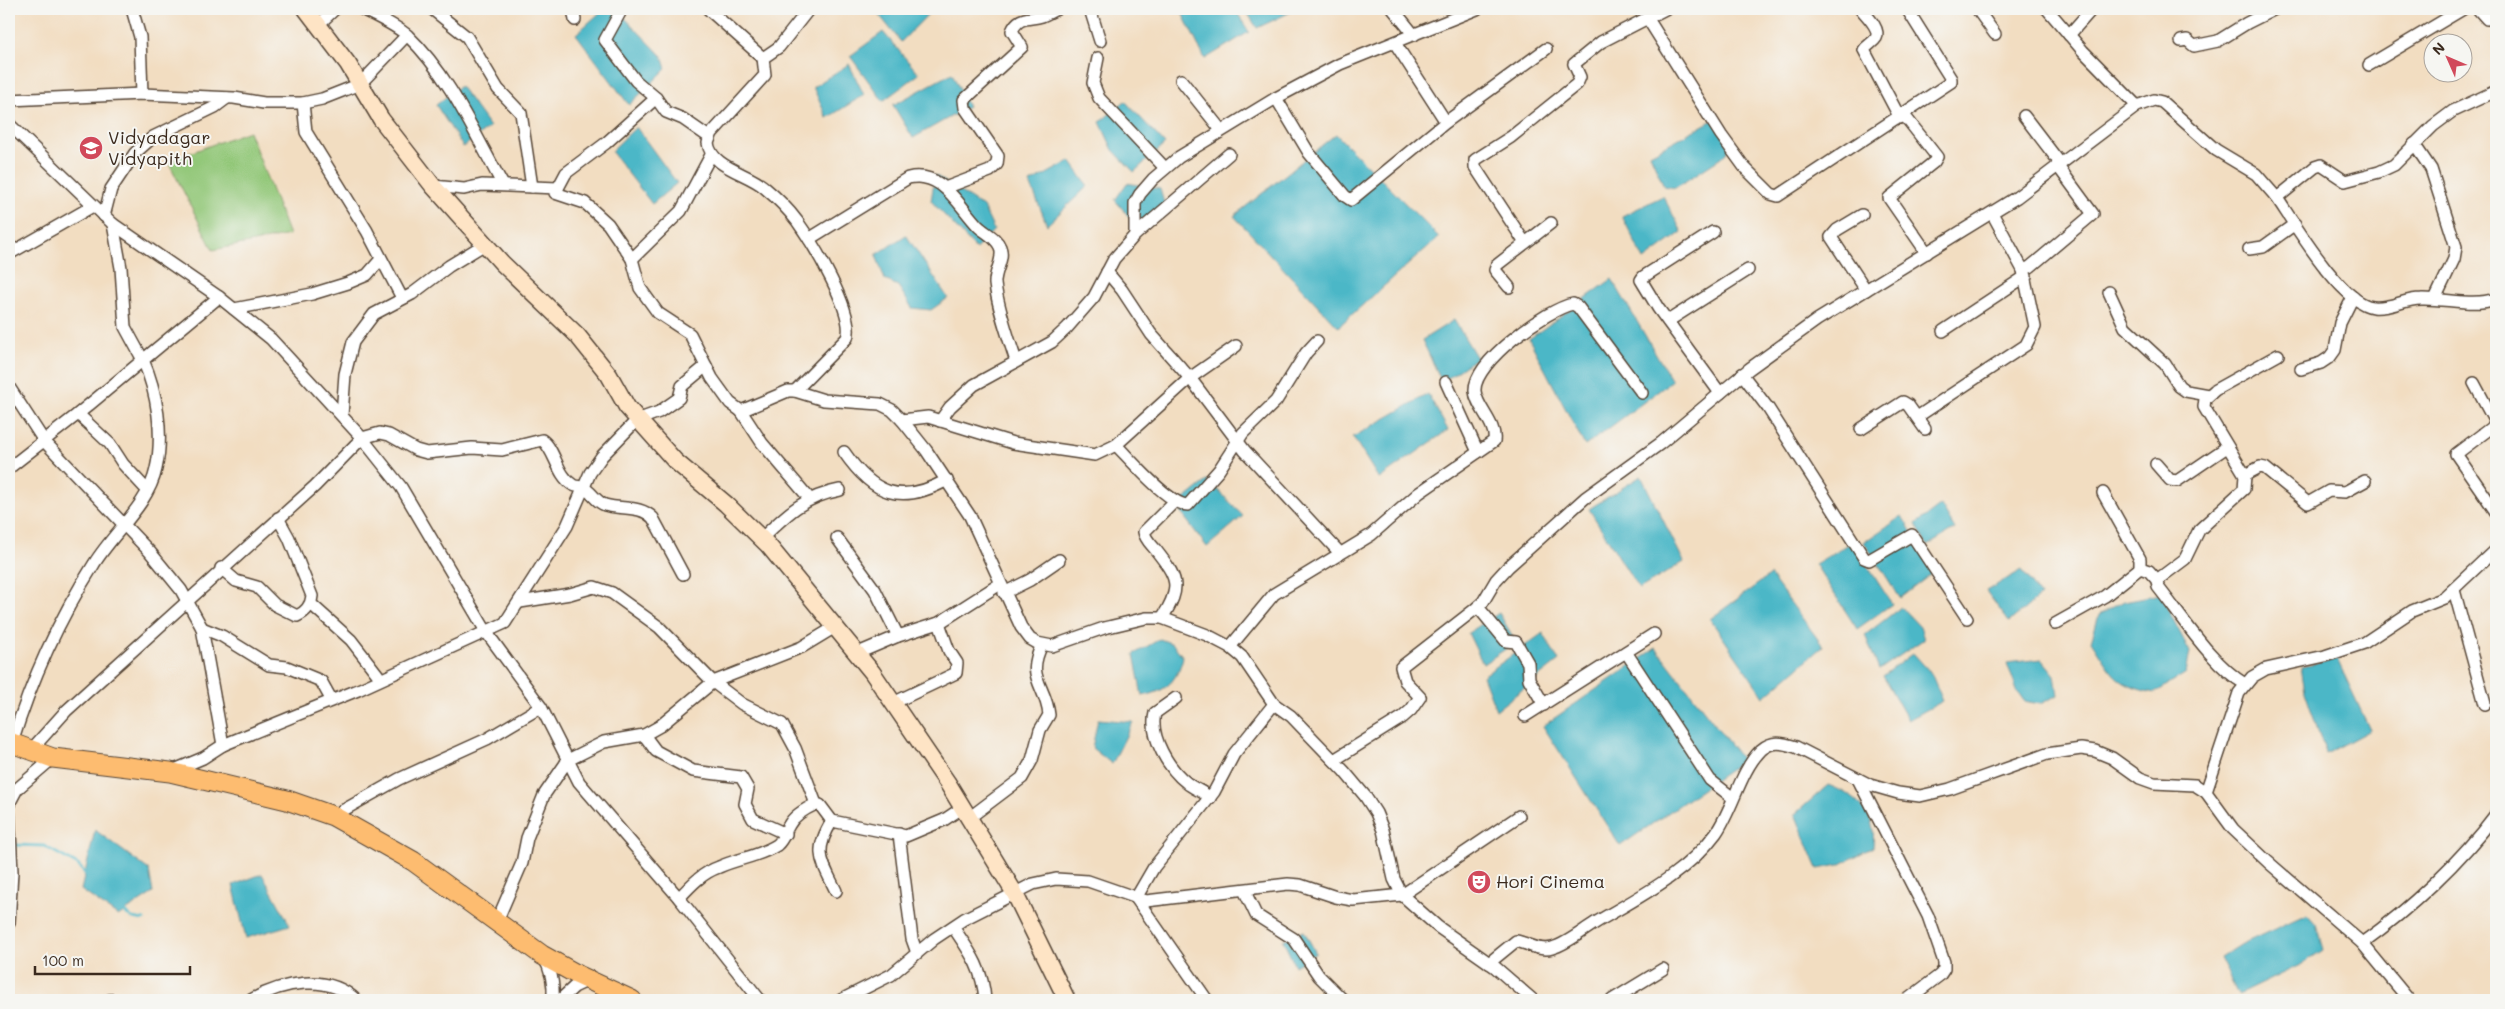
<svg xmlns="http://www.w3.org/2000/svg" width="2505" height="1009" viewBox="0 0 2505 1009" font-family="Mali,sans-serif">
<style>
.green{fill:#92c778;stroke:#66784b}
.water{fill:#4bb7c7;stroke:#437072}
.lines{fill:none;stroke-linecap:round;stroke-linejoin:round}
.stream{stroke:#4bb7c7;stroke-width:3}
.street-casing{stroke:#564536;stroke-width:14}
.secondary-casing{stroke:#564536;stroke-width:19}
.primary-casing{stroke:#564536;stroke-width:21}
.street{stroke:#fff;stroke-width:11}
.secondary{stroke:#fee4c5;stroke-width:16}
.primary{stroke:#fdbc6f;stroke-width:19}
.labels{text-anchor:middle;stroke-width:4;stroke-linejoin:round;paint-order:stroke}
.poi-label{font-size:18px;fill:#3b2a1e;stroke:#f6f6f2;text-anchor:start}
</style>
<rect width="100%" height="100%" fill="#f6f6f2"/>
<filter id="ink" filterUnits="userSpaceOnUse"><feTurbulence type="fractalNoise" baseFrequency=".02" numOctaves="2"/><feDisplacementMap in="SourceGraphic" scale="10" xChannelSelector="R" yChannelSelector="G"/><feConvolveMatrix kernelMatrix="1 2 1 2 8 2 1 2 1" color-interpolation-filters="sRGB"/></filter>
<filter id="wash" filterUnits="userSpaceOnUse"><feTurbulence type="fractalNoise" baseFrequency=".0096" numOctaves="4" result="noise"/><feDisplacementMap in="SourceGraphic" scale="20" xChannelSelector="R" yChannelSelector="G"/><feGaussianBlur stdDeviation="1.12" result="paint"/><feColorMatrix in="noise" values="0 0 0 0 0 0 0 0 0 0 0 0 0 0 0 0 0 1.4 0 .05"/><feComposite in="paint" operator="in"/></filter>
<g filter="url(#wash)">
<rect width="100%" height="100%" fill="#f2ddc1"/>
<path class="green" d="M249 131 289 235 213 250 168 161Z"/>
<g class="water">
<path d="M604 9H616L662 56 666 69 629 105 576 34Z"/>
<path d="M889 9H933L901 42 880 16Z"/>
<path d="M1180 9H1235L1249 32 1205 59Z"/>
<path d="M1245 9H1297L1257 28Z"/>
<path d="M883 32 919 74 883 101 850 56Z"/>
<path d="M849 64 864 95 827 118 813 87Z"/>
<path d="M952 73 968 107 913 138 893 105Z"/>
<path d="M460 86 490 127 463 147 436 105Z"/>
<path d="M1125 101 1165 144 1134 172 1113 150 1100 122Z"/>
<path d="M1713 120 1724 128 1734 145 1721 158 1675 188 1664 186 1650 154Z"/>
<path d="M636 127 677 183 652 204 611 151Z"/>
<path d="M1336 134 1439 237 1338 327 1234 216Z"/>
<path d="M1070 161 1088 186 1047 225 1030 183Z"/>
<path d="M935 175 983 207 994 230 976 249 931 201Z"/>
<path d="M1127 183 1160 189 1166 210 1141 231 1115 200Z"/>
<path d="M1663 196 1682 232 1644 260 1622 216Z"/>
<path d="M906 235 948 298 931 310 912 308 898 286 885 280 876 255Z"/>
<path d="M1612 279 1672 381 1585 446 1529 339Z"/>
<path d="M1454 320 1477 358 1442 382 1422 340Z"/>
<path d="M1428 394 1448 430 1379 479 1353 437Z"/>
<path d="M1641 476 1684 562 1639 589 1589 509Z"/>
<path d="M1208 480 1243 516 1207 547 1176 506Z"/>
<path d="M1941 505 1955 529 1927 546 1916 524Z"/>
<path d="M1902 516 1935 571 1900 598 1864 542Z"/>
<path d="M1852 542 1892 604 1857 629 1815 564Z"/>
<path d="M2022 570 2040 596 2009 622 1986 591Z"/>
<path d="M1770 575 1823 646 1764 697 1710 619Z"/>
<path d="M2160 594 2190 652 2186 673 2155 693C2115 686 2112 673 2091 641L2099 615 2124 601Z"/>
<path d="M1901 607 1920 627 1924 639 1879 670 1865 635Z"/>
<path d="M1499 613 1516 642 1483 664 1468 633Z"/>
<path d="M1543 633 1559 661 1496 710 1483 676Z"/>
<path d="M1160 639 1173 644 1183 657C1177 681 1166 692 1142 696L1134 654Z"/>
<path d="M1656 648 1743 761 1620 846 1543 726Z"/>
<path d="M1913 653 1931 673 1943 701 1908 720 1883 676Z"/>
<path d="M2042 659 2055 675 2058 695 2040 704 2024 701 2017 691 2007 663Z"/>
<path d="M2337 659 2370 730 2326 754 2305 692 2301 667Z"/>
<path d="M1098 719 1133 722 1112 764 1092 748Z"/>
<path d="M1828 785C1857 796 1877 813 1873 847L1839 865 1818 869 1795 814Z"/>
<path d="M95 830 149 870 153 893 118 916 81 890Z"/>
<path d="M262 874 290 925 246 938 233 885Z"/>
<path d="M2307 914 2316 924 2323 950 2302 964 2238 995 2220 958 2242 944Z"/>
<path d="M1304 931 1316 953 1295 966 1283 940Z"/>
</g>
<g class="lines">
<g class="stream">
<path d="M14 845 44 846 78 865 88 877"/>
<path d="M122 910 132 918 144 920"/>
</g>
</g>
</g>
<g filter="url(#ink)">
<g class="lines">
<g class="street-casing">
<g id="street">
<path d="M132 9 140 37 142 94"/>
<path d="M362 9C377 17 396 25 408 36 450 76 475 135 503 185"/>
<path d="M432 9 467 37 498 89 521 113 532 187"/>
<path d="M573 9 575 20"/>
<path d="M708 9 763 58"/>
<path d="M1090 9 1100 41"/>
<path d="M1393 9 1414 35"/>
<path d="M1861 9C1866 15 1881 29 1876 38 1873 43 1867 45 1864 50L1900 118"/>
<path d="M1977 9 1995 34"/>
<path d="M2047 9 2083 51 2137 106"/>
<path d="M2478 9 2487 19 2496 16"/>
<path d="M1648 19 1721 135 1745 168 1771 194 1778 196 1951 82V79L1907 9"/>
<path d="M319 24 335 9"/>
<path d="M2069 35 2092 9"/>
<path d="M2181 41 2187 40 2194 46 2218 41 2247 23 2275 9"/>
<path d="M1395 43 1446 122"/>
<path d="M1098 58 1093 83 1099 98 1165 168"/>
<path d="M2369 65 2463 9"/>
<path d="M1181 80 1221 130"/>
<path d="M656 98 666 112 683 119 709 137"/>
<path d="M1276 98 1309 153 1345 196 1351 200 1446 122 1546 49"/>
<path d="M9 100 142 94 234 98 264 103H303L322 99 360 84 407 35"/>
<path d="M303 103 306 132 367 231 402 298"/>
<path d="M1904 115 1937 157 1934 162 1889 198 1927 253"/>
<path d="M2024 116 2060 163"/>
<path d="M9 124 113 224 219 297 271 339 362 438 401 487 487 633 541 707 579 782 679 898 760 1000"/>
<path d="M2414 144 2431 169 2456 247 2454 259 2435 299"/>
<path d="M433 186 464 189 482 185 558 188 555 193 585 203 608 224 632 259 640 288 658 313 690 334 712 378 730 403 741 411 788 391H795L824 400 880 404 892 410 902 420 926 450 970 516 1021 627 1030 639 1037 643 1052 646 1104 628 1146 618H1162L1207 635 1230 647 1242 657 1274 704 1291 716 1344 771 1365 796 1376 813 1383 830 1394 879 1402 895 1438 927 1495 967 1533 1000"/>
<path d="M558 188 566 173 606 143 656 98 636 81 605 40 622 9"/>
<path d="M945 188 990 171 997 164 998 156 965 108 964 100 1022 47 1012 31C1019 15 1029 20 1042 16 1047 14 1052 11 1057 9"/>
<path d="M2277 198C2294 223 2342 304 2373 307 2390 309 2404 299 2421 299 2446 298 2472 307 2496 299"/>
<path d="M1992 213 2023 270 2030 267 2093 214 2057 165"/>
<path d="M1862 215 1837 230 1831 237 1866 290"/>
<path d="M104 216 111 189 135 153 153 137 215 107 227 98"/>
<path d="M1713 232 1643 277 1641 280 1658 308 1720 393"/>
<path d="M1135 235 1229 154"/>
<path d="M809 239 908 178C942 170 958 205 978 226 985 233 996 237 1000 247 1005 259 994 271 995 284 998 309 1008 336 1016 361"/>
<path d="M1525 243 1475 167V160L1511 137 1577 84 1580 77 1574 64 1601 42 1665 9"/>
<path d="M2249 249 2263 247 2295 224"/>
<path d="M9 254 93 206"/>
<path d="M632 259 681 211 711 155"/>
<path d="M1107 272 1122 290 1151 334 1190 378 1236 346"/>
<path d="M1509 287 1495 270 1497 265 1551 223"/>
<path d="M2109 292 2125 327 2165 364 2179 386 2186 391 2208 395"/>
<path d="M234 309 312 294 348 283 367 275 381 259"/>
<path d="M1668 321 1748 270"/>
<path d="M1943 331 2026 276"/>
<path d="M2301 369 2321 363 2330 357 2335 350 2340 323 2353 297"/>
<path d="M1742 374 1768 408 1864 558 1869 560 1912 535 1967 618"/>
<path d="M1446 382 1478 452"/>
<path d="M2474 383 2496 424 2456 454 2496 512"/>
<path d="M9 387 44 441 150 552 181 590 202 628 223 745"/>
<path d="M795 391 847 338C856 314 812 242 797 221 788 209 777 198 765 188 749 173 711 168 708 143L712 133 765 75 763 58 779 47 809 9"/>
<path d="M741 411 762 443 809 498"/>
<path d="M78 414 110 444 123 464 147 490"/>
<path d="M342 415 345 374 353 342 374 314 412 294 449 266 485 244"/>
<path d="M1917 417 2026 345 2035 327 2023 270"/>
<path d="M902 420 928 417 1013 443 1095 455 1116 445 1190 378 1245 451 1340 553"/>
<path d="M940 421 950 407 974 385 1052 342 1067 328 1094 297 1114 259 1135 235V203L1140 194 1153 179 1179 157 1276 98 1340 64 1477 9"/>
<path d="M1861 429 1903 402 1908 405 1925 429"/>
<path d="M1116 445C1130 459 1169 505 1188 505L1219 470 1243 433 1276 401 1306 353 1317 341"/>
<path d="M844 452C873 494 900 506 947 480"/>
<path d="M2156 464 2170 480 2177 481 2227 447"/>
<path d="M9 468 78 414 143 360 125 327 121 268 113 224"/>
<path d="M2245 475 2260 467 2265 468 2308 503 2329 491 2345 492 2365 481"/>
<path d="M2103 493 2140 559V568"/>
<path d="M837 538 875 590 898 636 939 623 1000 584"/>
<path d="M761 539C787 514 803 497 840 490"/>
<path d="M221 568 236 581 257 587 275 605 297 616C306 612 311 605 312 596L289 538 278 518"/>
<path d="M2454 590 2485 704"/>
<path d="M1004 593 1030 580 1059 560"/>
<path d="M520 602 570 594 594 587 612 593 659 627 713 682 742 704 782 724 795 748 816 804"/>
<path d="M311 604 351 640 378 675"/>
<path d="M1478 607 1506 641 1516 642 1528 663 1529 679 1544 705"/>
<path d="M1162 618C1183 586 1177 577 1155 549 1151 544 1145 539 1144 532L1175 501"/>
<path d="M2055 624 2105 596 2140 568 2149 571 2157 580"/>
<path d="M202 628 222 636 269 665 287 667 321 681 331 699"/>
<path d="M1230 647 1274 594 1371 535 1419 493 1494 441C1497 424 1476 407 1475 391 1473 362 1547 309 1573 304L1578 307 1642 393"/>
<path d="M1626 652 1710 780 1733 798"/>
<path d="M858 653 898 636"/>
<path d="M2245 684C2213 666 2182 617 2158 587L2157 580 2185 559 2199 530 2244 489 2245 475 2204 407 2205 399 2215 390 2278 355"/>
<path d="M1176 698 1155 713C1149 737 1169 769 1187 783 1194 789 1203 791 1210 798"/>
<path d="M893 703 956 673 957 663 949 651 939 623"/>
<path d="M1525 716 1654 634"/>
<path d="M644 735 656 751 693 771 741 777 748 789 745 804 753 819 786 834"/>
<path d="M12 743C31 681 59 619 94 564 112 534 149 504 156 469 164 434 157 392 143 360L219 297"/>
<path d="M32 749 66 711 315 486 362 438 380 433 389 435 416 450 427 453 472 448 502 450 542 440C555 449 557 476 573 485 576 487 581 486 584 488 592 492 596 502 605 505 623 510 640 505 653 518L683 574"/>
<path d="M1334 760 1403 717 1411 710 1420 697 1405 681 1401 667 1474 610 1483 602 1496 580 1508 567 1585 498 1661 443 1749 369 1817 320 2017 197 2137 106 2154 100 2162 102 2216 150 2256 174 2277 198 2315 167 2321 165 2345 181 2379 172 2394 165 2433 126 2453 111 2496 91"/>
<path d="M172 771 203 758 223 745 358 690 505 623 567 526 590 473 602 456 637 420 659 412 679 398 682 386 706 366"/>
<path d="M1858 779 1928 916 1944 962V969L1940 975 1907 1000"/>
<path d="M2206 792 2239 693 2252 677 2266 669 2325 656 2364 643 2412 611 2444 598 2496 549"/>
<path d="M9 804 17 789 53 758"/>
<path d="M9 810 12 872 9 923"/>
<path d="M333 816 399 779 487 739 541 707"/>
<path d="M969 818 1022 778 1032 760 1040 730 1049 715C1046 685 1025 678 1042 645"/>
<path d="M832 821C813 852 821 860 836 891"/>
<path d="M899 834 912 939 917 953"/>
<path d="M1244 890 1256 915 1294 939 1319 976 1343 1000"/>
<path d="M679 898C691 885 702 873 719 867 739 858 758 857 777 845 784 839 784 833 789 825 794 815 805 809 816 804L820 805 832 821 906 836 944 820 962 808"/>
<path d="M497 921 522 863 527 838 544 795 568 760 604 742 644 735 660 726 713 682 802 647 835 627"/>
<path d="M953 927C970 952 983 969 985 1000"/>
<path d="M2362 943C2410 909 2461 861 2496 814"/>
<path d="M543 956C551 969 554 985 553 1000"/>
<path d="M1489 963 1516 941C1528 943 1540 952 1552 948 1567 944 1582 931 1595 923 1637 898 1686 874 1716 833 1733 809 1740 771 1761 750 1772 740 1783 743 1796 747L1870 785 1898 793 1920 796 1950 789 2047 754 2081 749 2095 751 2112 758 2140 778 2154 783 2195 785 2206 792 2233 829 2268 862 2362 943 2409 1000"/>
<path d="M110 1000H118"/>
<path d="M251 1000C282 982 328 973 356 1000"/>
<path d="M560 1000 574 987 589 980"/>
<path d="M841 1000 891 975 934 939 964 919 1033 884 1056 879 1088 881 1146 901 1288 884 1300 885 1336 897 1353 900 1402 895 1519 816"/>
<path d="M1207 1000 1136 898 1154 867 1214 792 1234 754 1274 704"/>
<path d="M1612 1000 1663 969"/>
</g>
</g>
<g class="secondary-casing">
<path id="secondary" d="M306 9 348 64 381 119 433 186 502 263 577 335 609 375 627 407 675 461 726 504 768 545 872 672 947 782 1014 892 1067 1000"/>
</g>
<g class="primary-casing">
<path id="primary" d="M9 742 53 758 170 772 287 800 333 816 413 861 542 955 578 975 632 1000"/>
</g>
<use href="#street" class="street"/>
<use href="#secondary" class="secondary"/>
<use href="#primary" class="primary"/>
</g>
</g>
<defs>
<g id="school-disc" transform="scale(1.25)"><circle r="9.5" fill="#d1495b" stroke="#f6f6f2"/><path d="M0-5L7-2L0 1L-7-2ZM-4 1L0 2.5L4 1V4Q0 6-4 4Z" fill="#fff"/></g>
<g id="theatre-disc" transform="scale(1.25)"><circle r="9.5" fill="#d1495b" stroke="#f6f6f2"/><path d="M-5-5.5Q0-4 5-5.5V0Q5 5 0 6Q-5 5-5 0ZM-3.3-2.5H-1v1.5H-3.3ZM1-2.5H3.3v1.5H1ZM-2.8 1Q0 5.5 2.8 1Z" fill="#fff"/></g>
</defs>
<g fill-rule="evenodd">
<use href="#school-disc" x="91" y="148"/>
<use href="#theatre-disc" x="1479" y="882"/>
</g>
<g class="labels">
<g class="poi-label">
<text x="108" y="144">Vidyadagar<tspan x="108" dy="21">Vidyapith</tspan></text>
<text x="1496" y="888">Hori Cinema</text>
</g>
</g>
<rect width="2505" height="1009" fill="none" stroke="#f6f6f2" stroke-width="30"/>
<g transform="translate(2448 58) rotate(315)"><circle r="24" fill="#f6f6f2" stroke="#aba49d"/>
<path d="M0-4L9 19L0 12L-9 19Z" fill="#d1495b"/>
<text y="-8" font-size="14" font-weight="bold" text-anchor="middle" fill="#3b2a1e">N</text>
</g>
<path d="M35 966v8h155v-8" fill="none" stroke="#3b2a1e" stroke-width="2.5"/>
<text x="42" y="966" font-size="15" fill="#3b2a1e" stroke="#f6f6f2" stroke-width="4" paint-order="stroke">100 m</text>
</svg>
